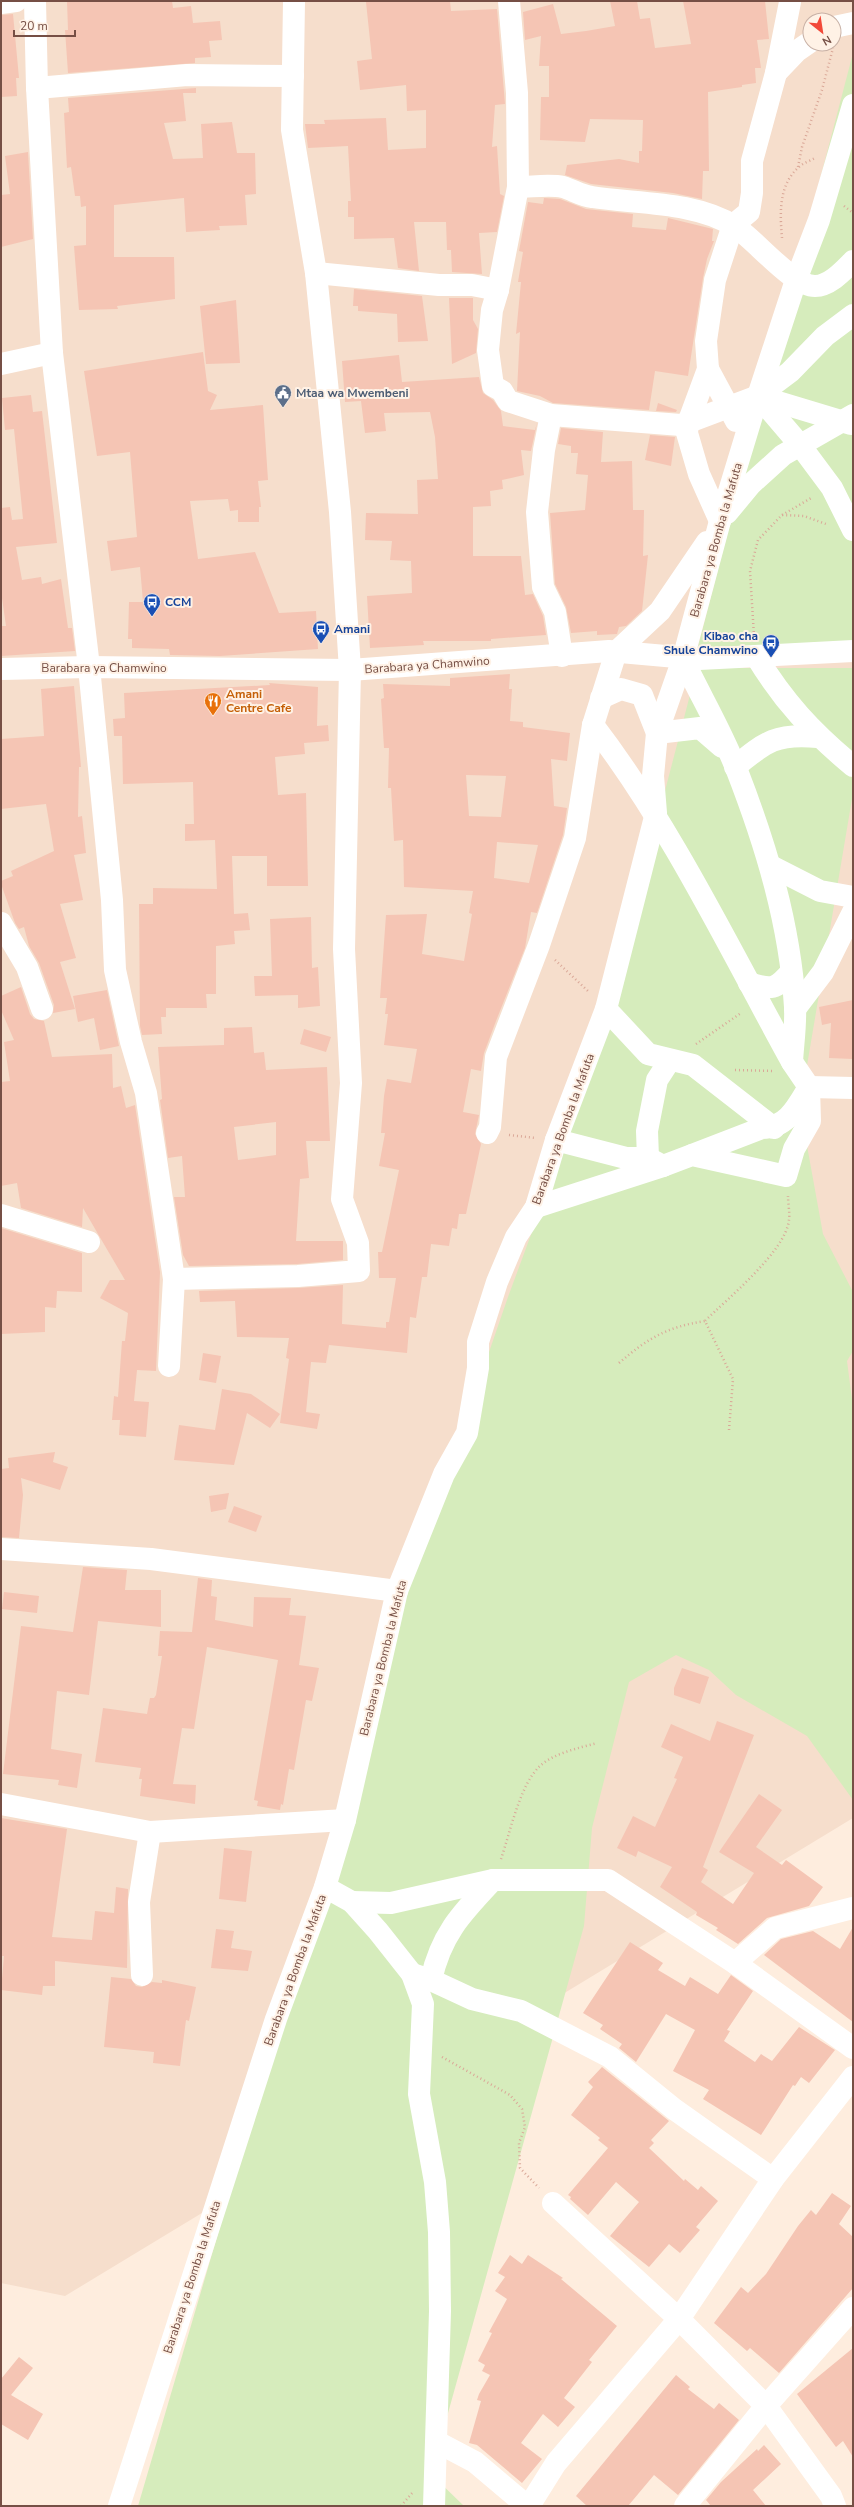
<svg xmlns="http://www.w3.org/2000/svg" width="854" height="2507" viewBox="0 0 854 2507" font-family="'Nunito Sans',sans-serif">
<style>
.residential{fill:#f6decc;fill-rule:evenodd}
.green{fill:#d6ecbc}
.building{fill:#f5c5b4;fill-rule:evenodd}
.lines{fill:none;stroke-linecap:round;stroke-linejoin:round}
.path{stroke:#daa898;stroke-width:2.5;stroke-dasharray:1 3;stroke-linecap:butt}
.street{stroke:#fff;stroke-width:22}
.labels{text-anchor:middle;stroke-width:4;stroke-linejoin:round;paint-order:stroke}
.service-label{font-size:12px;font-weight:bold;fill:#4e5e75;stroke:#fff2e6;text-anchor:start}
.street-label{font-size:12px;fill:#764f45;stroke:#fff2e6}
.transit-label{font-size:12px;font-weight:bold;fill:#164399;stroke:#fff2e6;text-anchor:start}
.food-label{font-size:12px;font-weight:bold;fill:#c56008;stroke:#fff2e6;text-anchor:start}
</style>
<rect width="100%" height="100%" fill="#feedde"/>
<path class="residential" d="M1 1H853V1818L65 2296 1 2283ZM810 20H834V44H810Z"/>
<g class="green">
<path d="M853 53V652L696 654Z"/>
<path d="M697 668H853V793L800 1107 823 1234 853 1292V1351L847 1361 853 1407V1800L807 1736 736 1695 709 1670 676 1655 629 1682 592 1828 584 1926 431 2474 464 2506H138L407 1590 508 1297 546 1194 618 971Z"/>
</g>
<g class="building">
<path d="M67 1H172L173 8 191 6 193 23 220 21 222 40 209 41 211 57 195 58V63L68 73 65 30H68Z"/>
<path d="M378 1H450L451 11 497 9 505 104 495 105 492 147 497 146 500 194 504 196 497 232 479 233 482 274 452 272 451 250H447L446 222H414L419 271 398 268 394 238 354 239V217H348V201H351L348 146 308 148 305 124H325L324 120 386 118 388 150 426 148V110L407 111 406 85 360 90 357 61 372 59 366 2Z"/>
<path d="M610 1H637L640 19 650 18 655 48 691 44 683 1H765L769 39 757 40 761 68H755L756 83 742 85V87L708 92 709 171H703L702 199 673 193 591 184 565 175 567 165 619 159 639 163V151H642L643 120 590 119 585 142 540 140 541 97H549V66H539L541 36 525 40 523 12 553 4 561 34 586 31 615 26Z"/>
<path d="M13 14 19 78H16L17 96 1 97V15Z"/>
<path d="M196 88V93H183L186 121 164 123 173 159 203 158 201 124 232 122 237 153H255L256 194 245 195 247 225 219 226 220 230 186 232 184 198 114 205V257H174L175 299 117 306 118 309 79 310 74 246 86 245V206L81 207 80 196H75L71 167 67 168 64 113 69 112 68 98Z"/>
<path d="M28 152 33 239 1 247V195L10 194 5 156Z"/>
<path d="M544 198 560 199 586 209 633 214 632 227 666 230 668 218 713 229 712 241H714L707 259 703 278 688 376 655 371 649 410 553 403 540 396 517 391 520 332 516 334 521 282H518L523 252 519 251 528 202 543 204Z"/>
<path d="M354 289 422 296 428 341 398 342 397 314 358 311V306H353Z"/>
<path d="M449 298H473V320L478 329 476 353 452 364Z"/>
<path d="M236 300 240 363 206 364 200 306Z"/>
<path d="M203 352 208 391 217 395 210 410 263 405 268 480 258 481 261 507H259V522H238V510L230 511 228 499 190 501 198 559 255 552 279 613 316 611 318 649 220 656 170 655 169 649 132 648V639H128L129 602H143L140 567 111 571 107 541 137 537 130 452 97 456 84 371Z"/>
<path d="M399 355 402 382 479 377 483 393 493 400 501 411 503 426 535 430 537 423 531 451 521 450 524 475 502 480 503 489 490 491 491 506 473 507V556H521L525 595 533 594 543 616 546 635 491 639V641H423L424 645 370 648 367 596 412 593 411 561 390 560 392 541 365 540 366 513 418 514 417 480 438 479 435 437 430 412 384 413 386 431 365 433 361 401 345 402 342 361Z"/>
<path d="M31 395 33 412 42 411 57 543 16 547 22 580 41 577 42 584 61 579 68 628H72L75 651 1 656V626H6L1 591V508L10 507 12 520 23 519 14 429 5 430 2 398Z"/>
<path d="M658 403 677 410 676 412 656 411Z"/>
<path d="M561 428 603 432 601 462 632 461 633 510H644L643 556 648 555 642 611 626 626 619 627 617 634 597 635V631L571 633 566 607 555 584 550 513 585 510 588 475 576 474 578 453H571V446L558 444Z"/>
<path d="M650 435 675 437 671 466 645 460Z"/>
<path d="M510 674 509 689H512L510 721 523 722V727L570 733 567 761 551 759 554 806 567 808 563 835 537 913 531 912 525 948 496 1021 484 1053 481 1071 471 1069 463 1112 479 1115 475 1134 481 1144 466 1214H459L457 1229 452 1228 449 1246 431 1244 427 1277H422L416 1318 410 1317 407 1353 329 1345 326 1363 311 1362 306 1412 320 1414 317 1429 280 1423 289 1359 286 1358 289 1338 237 1337 235 1301 200 1302 199 1291 298 1288 343 1285 342 1324 386 1328V1322H389L396 1278H379L378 1252H382L399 1170 379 1166 385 1133H381L384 1096 387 1079 411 1083 417 1049 384 1045 388 1014H385L387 998H380L386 915 427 914 422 954 464 961 472 914 469 913 473 891 404 887 403 840 394 841 391 788H388L389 748H384L381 699 384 698 383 684 450 686V678ZM466 775 506 776 501 817 469 816ZM497 842 538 845 529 883 494 878Z"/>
<path d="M269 683 318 687 317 726 328 725 329 741 304 743 305 754 275 757 278 795 306 793 308 886H267V856H232L234 914 248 913 250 930 234 931 235 944 216 946V994H206L207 1008H166V1017H161L162 1034 142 1035 140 1026 139 904H153V888L217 889 215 840 185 841V824H194L193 782 123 784 122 736H114L113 719 125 718 124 693 270 685Z"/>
<path d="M74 686 81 767H79L78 817 82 816 86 853 74 855 83 900 60 904 76 958 60 962 75 1009 53 1013 54 1005 39 963 29 946 24 927 19 929 15 923 1 884V881L13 876 11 871 54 851 46 804 1 809V739L44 736 41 689Z"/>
<path d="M311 917 312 968 318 967 320 1006 298 1008V995L255 996 254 976H272L270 919Z"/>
<path d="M21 987 30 1014 34 1019 44 1021 52 1057 112 1054 113 1088 121 1086 126 1108 135 1105 160 1272 156 1371 137 1370 134 1401 149 1402 146 1437 119 1435 120 1420H112L114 1396 118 1397 122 1341H125L128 1313 100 1298 110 1280H125L98 1234 83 1208 82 1227 21 1208 17 1183 1 1186V1082L10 1081 4 1042 14 1040 1 1010V996Z"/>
<path d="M107 990 119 1046 100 1050 94 1018 78 1022 73 996Z"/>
<path d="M853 1000V1059L829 1058 831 1023 822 1025 819 1007Z"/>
<path d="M252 1027 254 1053 264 1052 266 1070 327 1067 330 1141H306L309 1178 300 1179 296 1241H343V1260L297 1264 189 1266 183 1255 174 1197H185L182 1156 168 1158 160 1100 162 1099 158 1047 224 1045V1028ZM276 1122V1155L238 1160 234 1127Z"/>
<path d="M304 1029 331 1037 326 1052 300 1044Z"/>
<path d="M1 1228 82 1253V1292L57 1291 56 1308 45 1307V1332L1 1334Z"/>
<path d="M203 1353 221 1356 216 1383 199 1380Z"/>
<path d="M222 1389 251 1394 280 1414 270 1428 247 1413 234 1465 174 1460 179 1425 215 1430Z"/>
<path d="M55 1452 53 1462 68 1467 60 1490 21 1478 23 1495 19 1538 1 1537V1469L9 1468 8 1458Z"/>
<path d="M229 1493 226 1509 211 1512 209 1496Z"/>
<path d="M234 1506 262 1516 256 1532 228 1522Z"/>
<path d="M83 1567 127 1570 125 1590H161V1627L98 1621 89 1695 57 1691 51 1749 82 1754 77 1788 58 1785 59 1780 3 1774 21 1626 73 1632Z"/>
<path d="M198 1578 212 1580 211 1596 217 1597 215 1620 253 1627 254 1597 291 1598 289 1615 306 1616 299 1665 319 1668 312 1701 306 1700 294 1770 289 1769 283 1805 281 1804 280 1810 257 1806 258 1801 254 1800 278 1660 207 1647 194 1729 182 1728 173 1784 196 1785 195 1804 140 1796 142 1779H139L141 1768 95 1762 103 1708 147 1714 150 1698H154L156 1695 162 1656H158L160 1631 192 1632Z"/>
<path d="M4 1592 39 1596 37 1613 2 1609Z"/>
<path d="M682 1668 709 1677 700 1704 674 1695V1688Z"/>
<path d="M717 1721 754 1735 703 1867 708 1870 701 1882 733 1904 754 1873 719 1852 759 1794 782 1810 756 1847 782 1865 786 1860 823 1887 809 1906 767 1918 738 1944 716 1930 718 1928 696 1915 697 1912 660 1887 672 1867 638 1851 636 1857 617 1848 633 1816 655 1827 677 1779 674 1778 683 1757 661 1747 671 1724 710 1741Z"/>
<path d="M1 1818 67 1829 52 1937 92 1940 95 1911 114 1913 116 1887 128 1889 127 1968 55 1961V1986H43L42 1995 1 1990 4 1956H1Z"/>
<path d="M224 1848 252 1851 246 1902 219 1899Z"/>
<path d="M853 1927V2022L764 1955 781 1939 813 1931 840 1949Z"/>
<path d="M216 1929 234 1931 231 1948 252 1951 248 1971 211 1968Z"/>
<path d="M630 1942 663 1963 658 1970 685 1986 690 1977 718 1994 731 1975 753 1991 727 2030 730 2031 724 2041 755 2062 761 2054 772 2061 799 2027 835 2050 809 2083 801 2077 795 2086 793 2085 761 2135 703 2099 709 2090 673 2071 695 2030 666 2014 636 2062 619 2048 622 2044 600 2029 603 2025 583 2013Z"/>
<path d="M111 1977 131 1979 136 1986 142 1987 152 1982 162 1983V1980L196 1987 189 2021 186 2020 180 2066 153 2063 154 2052 104 2047Z"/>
<path d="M602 2067 669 2121 651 2140 654 2143 649 2148 684 2181 685 2179 698 2190 701 2186 718 2201 696 2227 700 2230 680 2253 669 2244 649 2267 610 2236 639 2202 616 2182 588 2215 570 2199 571 2197 568 2195 608 2148 598 2140 600 2138 571 2115 593 2087 588 2082Z"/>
<path d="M832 2193 851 2206 839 2224 853 2237V2288L779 2373 750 2348 747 2351 714 2323 741 2287 748 2293 766 2274 798 2226 811 2210 816 2215Z"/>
<path d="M510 2255 522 2264 528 2255 563 2278 561 2279 617 2326 589 2360 592 2362 564 2398 575 2407 558 2427 543 2414 521 2443 542 2459 522 2483 477 2445 469 2443 481 2401 477 2400 479 2394 490 2375 482 2371 485 2365 478 2361 492 2333 489 2332 507 2299 495 2291 505 2277 498 2273Z"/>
<path d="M853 2348V2457L843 2441 836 2447 797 2394Z"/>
<path d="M19 2357 33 2368 11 2395 43 2414 28 2440 1 2424V2379Z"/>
<path d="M676 2375 690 2387 688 2389 714 2409 719 2403 739 2420 678 2495 654 2475 628 2506H587L576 2496Z"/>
<path d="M764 2445 781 2464 753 2490 766 2506H711L706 2500 721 2482 757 2449 758 2451Z"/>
</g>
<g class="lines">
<g class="path">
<path d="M798 167 802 147 822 90 833 48"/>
<path d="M844 206 853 213"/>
<path d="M782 238C780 214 778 185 799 167 803 163 810 161 815 158"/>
<path d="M782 515 813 497"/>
<path d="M754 636 750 571 758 540 782 515 804 516 826 524"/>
<path d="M555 960 589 992"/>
<path d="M696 1044 741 1013"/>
<path d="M735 1070 774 1071"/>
<path d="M509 1135 536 1138"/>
<path d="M619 1363C648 1338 667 1327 705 1321"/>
<path d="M729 1430 733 1379 705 1321C727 1299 786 1251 789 1220 790 1213 788 1203 788 1196"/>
<path d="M501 1859C510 1833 520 1784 540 1766 554 1753 579 1748 597 1743"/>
<path d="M442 2057 510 2095 522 2109 525 2127 519 2143 520 2168 539 2188"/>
<path d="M401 2506 413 2492"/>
</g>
<g class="street">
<path d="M35 1 37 88 52 353 89 667 112 900 115 970 131 1042 146 1093 174 1279 169 1366"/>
<path d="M1 3 16 1"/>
<path d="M834 27 853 23"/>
<path d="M776 73 797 51 810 42"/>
<path d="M37 88 187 75 293 76"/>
<path d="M518 187C532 187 550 184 563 187 573 190 582 196 592 197 635 204 695 201 734 226 755 239 792 286 815 286 830 286 844 270 853 261"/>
<path d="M316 273 439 285H472L498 290 492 310 488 350 493 386 502 391 508 401 551 415 681 425 758 396 790 372 825 336 853 315"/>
<path d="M498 290 518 187 517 93 509 1"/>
<path d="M1 364 52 353"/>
<path d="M708 369 736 421"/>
<path d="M758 396 800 445 832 488 853 530"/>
<path d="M758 396 851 424"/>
<path d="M551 415 544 450 537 512 543 587 555 612 562 656"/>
<path d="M727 513 751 484 783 455 853 415"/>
<path d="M720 521 699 474 687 433 688 423 708 369 706 341 715 280 733 225 749 212 752 193V161L776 73 790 2"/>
<path d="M756 656C784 702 812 732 853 766"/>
<path d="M683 659C700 695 721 730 736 768 766 845 790 924 795 1007 796 1025 793 1044 792 1062"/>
<path d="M1 669 89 667 350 670 609 651 699 659 853 651"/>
<path d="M601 698 621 689 642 695 657 733 700 728 722 747"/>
<path d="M735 767C766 741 777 733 818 737"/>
<path d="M771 866 820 891 853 897"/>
<path d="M1 923 27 967 42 1009"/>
<path d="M749 983C772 990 775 990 791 972"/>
<path d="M606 1009 648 1054 693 1065 774 1128"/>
<path d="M795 1009 823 972 853 912"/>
<path d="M809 1087 853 1088"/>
<path d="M487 1133 490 1127 496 1057 539 945 575 838 593 725 616 652 660 611 707 542"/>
<path d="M556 1140 626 1158H648L663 1166"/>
<path d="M692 1155 762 1128C787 1128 797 1107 809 1087"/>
<path d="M648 1158 647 1131 657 1080 670 1060"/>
<path d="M536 1207 663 1166 692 1155 786 1176 794 1149 810 1121 809 1087 792 1062C729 948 672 828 593 725"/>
<path d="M1 1215 89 1242"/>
<path d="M174 1279 298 1276 359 1271 358 1243 342 1199 351 1083 344 949 350 670 340 512 316 273 292 130 294 1"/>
<path d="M1 1549 151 1559 397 1591"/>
<path d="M1 1804 150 1832 345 1820"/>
<path d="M325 1887 352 1902 378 1931 412 1974 423 2004 419 2094 435 2182 439 2232 440 2311 434 2506"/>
<path d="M352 1902 391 1903 493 1880H608L735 1963 853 2048"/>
<path d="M735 1963 775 1928 853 1908"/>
<path d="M412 1974 431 1980 472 1999 521 2011 610 2057 674 2109 773 2179"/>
<path d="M142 1975 139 1902 150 1832"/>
<path d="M431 1980C441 1934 462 1913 493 1880"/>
<path d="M553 2203 679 2319 766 2406 831 2496 835 2506"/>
<path d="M437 2442 475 2462 527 2506"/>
<path d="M119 2506 276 2019 325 1887 345 1820 397 1591 444 1474 467 1433 478 1368V1342L497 1282 516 1237 536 1207 556 1140 606 1009 656 813 653 776 657 733 683 659 720 521 758 396 796 280 819 220 853 105"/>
<path d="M529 2506 556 2463 679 2319 773 2179 853 2077"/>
<path d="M685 2506 766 2406 853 2308"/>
</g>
</g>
<defs>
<g id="civic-pin" transform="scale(0.9)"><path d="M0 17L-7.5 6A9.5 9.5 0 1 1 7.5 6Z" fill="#5c6f8a" stroke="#fff2e6"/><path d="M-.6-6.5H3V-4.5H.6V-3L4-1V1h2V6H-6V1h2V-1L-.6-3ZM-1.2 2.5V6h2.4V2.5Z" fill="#fff"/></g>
<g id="bus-pin" transform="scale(0.9)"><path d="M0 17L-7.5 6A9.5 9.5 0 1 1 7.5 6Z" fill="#1a4fb4" stroke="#fff2e6"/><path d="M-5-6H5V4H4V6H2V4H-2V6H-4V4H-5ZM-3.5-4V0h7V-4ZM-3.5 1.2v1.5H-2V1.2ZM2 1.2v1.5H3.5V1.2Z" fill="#fff"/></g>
<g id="restaurant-pin" transform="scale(0.9)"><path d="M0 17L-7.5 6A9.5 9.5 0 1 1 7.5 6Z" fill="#e8710a" stroke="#fff2e6"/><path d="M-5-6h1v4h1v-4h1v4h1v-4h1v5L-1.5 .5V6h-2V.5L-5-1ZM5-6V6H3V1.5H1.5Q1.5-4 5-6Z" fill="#fff"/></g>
</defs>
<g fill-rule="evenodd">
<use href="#civic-pin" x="283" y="393"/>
<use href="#bus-pin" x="152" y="602"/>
<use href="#bus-pin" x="321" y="629"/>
<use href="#bus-pin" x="771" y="643"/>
<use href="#restaurant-pin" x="213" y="701"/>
</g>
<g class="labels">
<g class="service-label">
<text x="296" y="397">Mtaa wa Mwembeni</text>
</g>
<g class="street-label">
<text transform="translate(716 540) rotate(-74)" y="4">Barabara ya Bomba la Mafuta</text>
<text transform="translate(427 665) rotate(-4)" y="4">Barabara ya Chamwino</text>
<text x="104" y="672">Barabara ya Chamwino</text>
<text transform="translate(563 1129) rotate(-70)" y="4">Barabara ya Bomba la Mafuta</text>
<text transform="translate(383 1658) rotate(-76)" y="4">Barabara ya Bomba la Mafuta</text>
<text transform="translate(295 1970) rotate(-70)" y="4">Barabara ya Bomba la Mafuta</text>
<text transform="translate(192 2277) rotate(-72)" y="4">Barabara ya Bomba la Mafuta</text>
</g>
<g class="transit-label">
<text x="165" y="606">CCM</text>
<text x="334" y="633">Amani</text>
<text x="758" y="640" text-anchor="end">Kibao cha<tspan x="758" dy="14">Shule Chamwino</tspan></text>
</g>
<g class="food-label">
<text x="226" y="698">Amani<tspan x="226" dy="14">Centre Cafe</tspan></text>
</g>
</g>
<rect width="854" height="2507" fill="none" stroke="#764f45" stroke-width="4"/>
<g transform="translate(822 32) rotate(150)"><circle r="19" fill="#fff2e6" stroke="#c8b1a6"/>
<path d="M0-3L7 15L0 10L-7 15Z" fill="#f24939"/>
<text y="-6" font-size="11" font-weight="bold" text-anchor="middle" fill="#764f45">N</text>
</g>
<path d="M14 30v6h61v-6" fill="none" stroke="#764f45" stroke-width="2"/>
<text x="20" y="30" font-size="12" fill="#764f45" stroke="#fff2e6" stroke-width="3" paint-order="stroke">20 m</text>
</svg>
